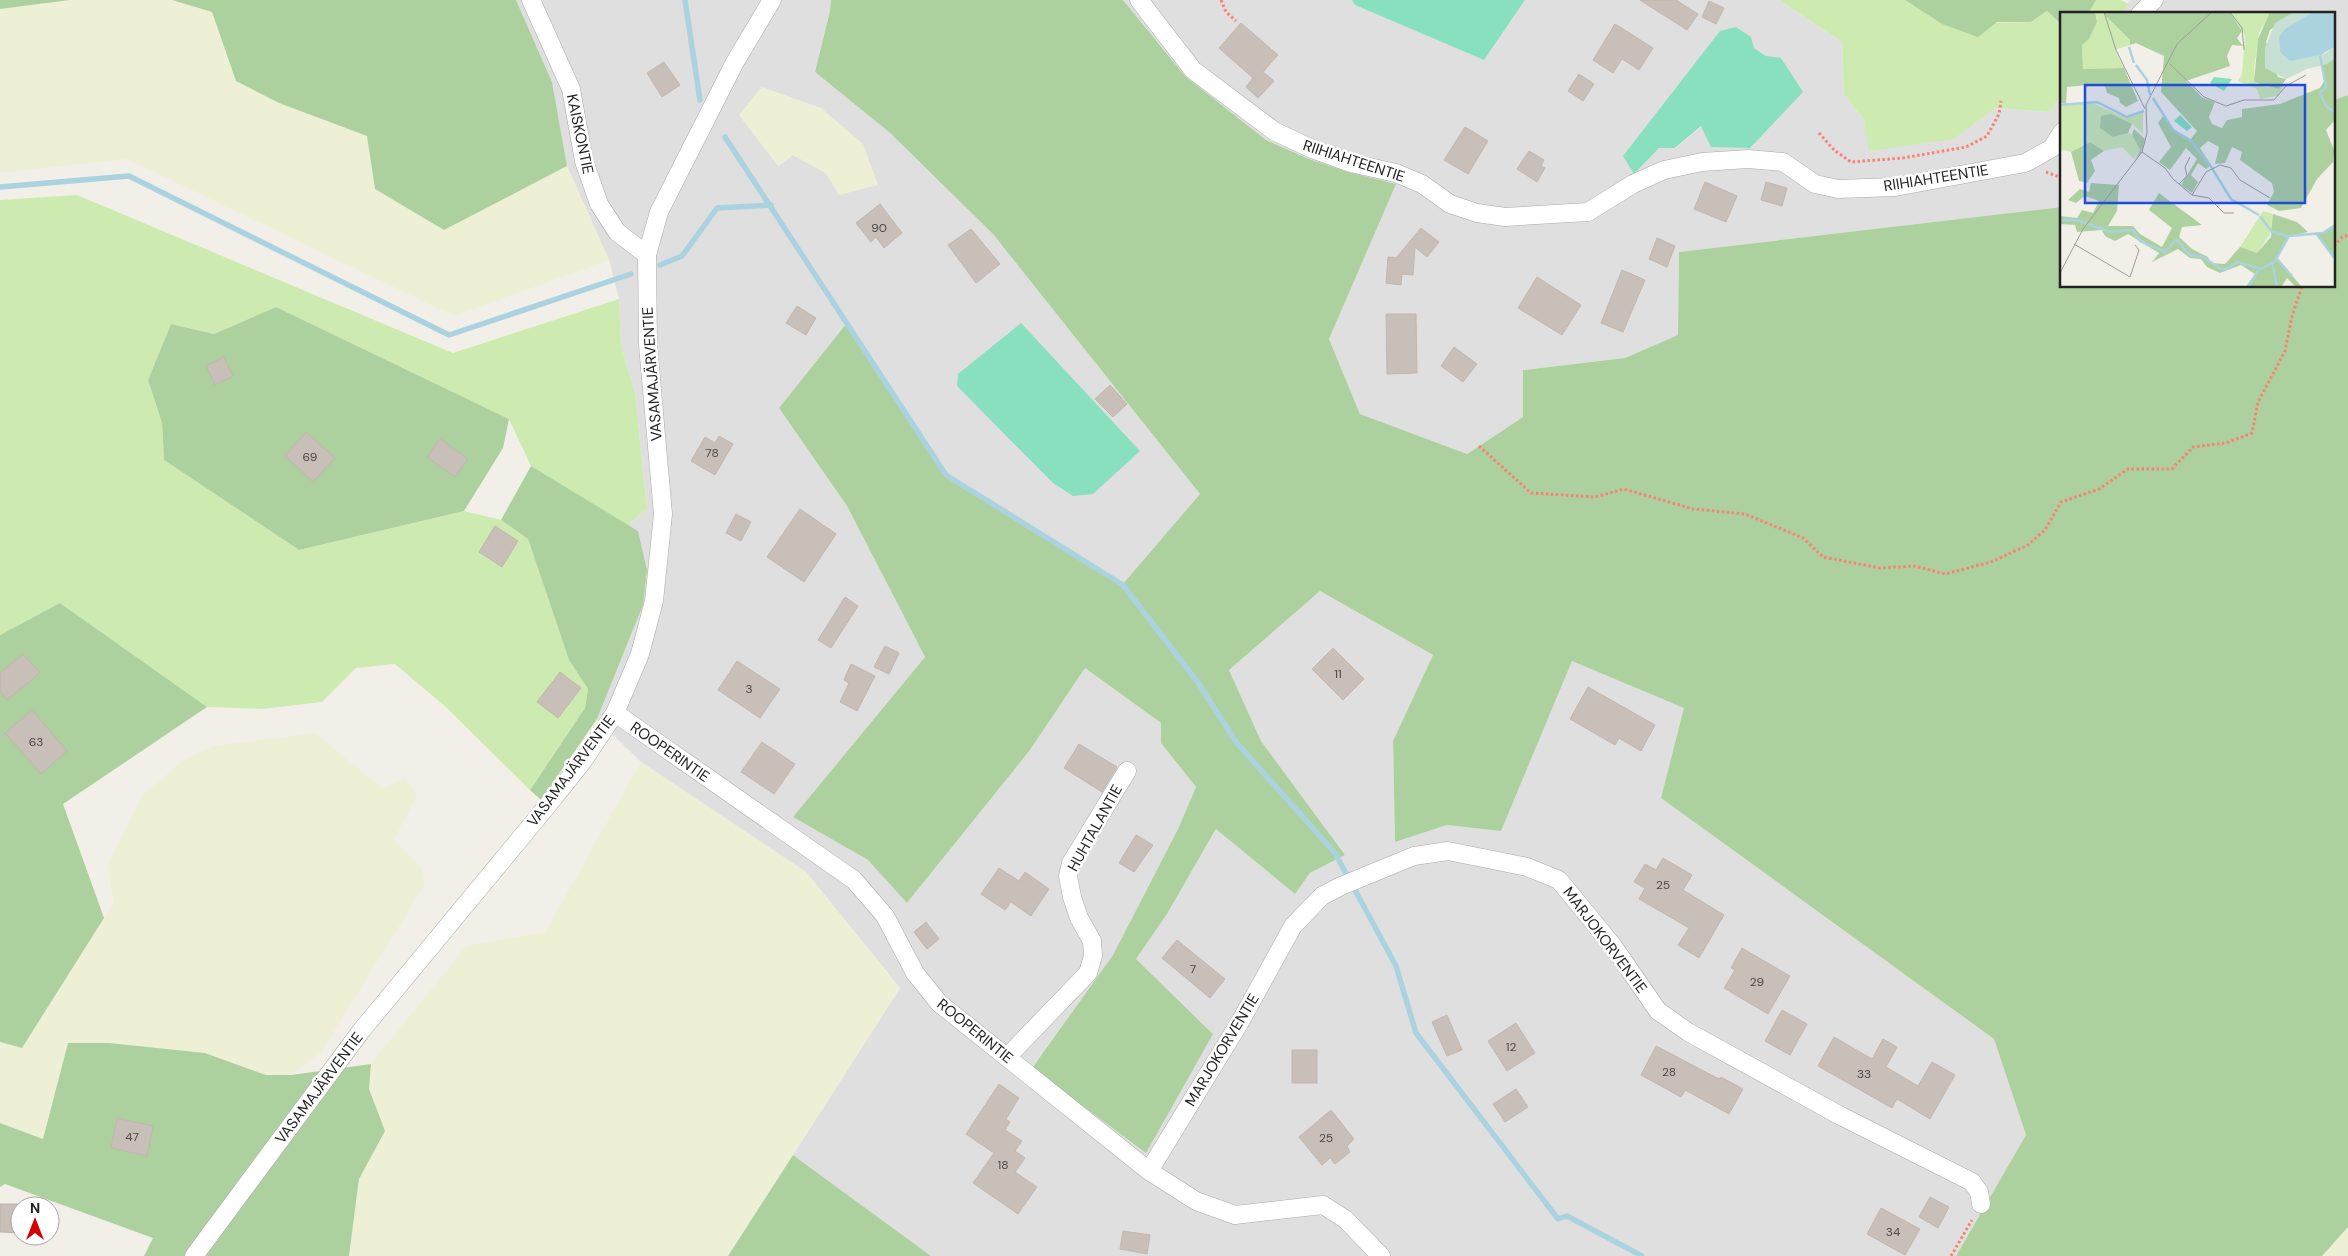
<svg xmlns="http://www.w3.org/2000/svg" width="2348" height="1256" viewBox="0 0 2348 1256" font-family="'DM Sans',sans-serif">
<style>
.residential{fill:#e0dfdf;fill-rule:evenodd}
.farmland{fill:#eef0d5}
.grass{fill:#cdebb0}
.forest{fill:#add19e}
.pitch{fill:#88e0be}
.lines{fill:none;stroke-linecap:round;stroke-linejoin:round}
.stream{stroke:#aad3df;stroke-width:5.5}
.building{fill:#c7bfb8;stroke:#c4b6ab}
.street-casing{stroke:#a9a9a9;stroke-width:19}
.path{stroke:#fa8072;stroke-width:3;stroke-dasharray:2.5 2.5;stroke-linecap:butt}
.street{stroke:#fff;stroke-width:18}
.labels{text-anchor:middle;stroke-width:5;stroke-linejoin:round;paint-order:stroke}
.number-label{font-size:12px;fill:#4b4948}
.street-label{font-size:15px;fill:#222;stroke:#fff}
.inset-river{fill:none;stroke:#aad3df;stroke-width:2.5}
.inset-road{fill:none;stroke:#9f9d99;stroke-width:1}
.view{fill:#1d4ed8;fill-opacity:0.15;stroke:#1d4ed8;stroke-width:2.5}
.inset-edge{fill:none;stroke:#222;stroke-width:2.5}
</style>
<rect width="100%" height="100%" fill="#f2efe9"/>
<g class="residential">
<path d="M516 0H831L830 11 815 72 889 132 993 234 1200 494 1123 585 946 475 848 323 779 408 847 506 925 657 793 817 868 860 908 902 1030 750 1085 668 1161 723V743L1196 787 1178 829 1113 955 1032 1067 1213 1034 1136 959 1167 914 1217 828 1295 894 1310 873 1345 855 1261 741 1229 670 1320 591 1433 655 1393 741 1395 842 1447 825 1501 831 1572 660 1685 708 1661 798 1994 1039 2026 1135 1956 1256H931L793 1155 900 988 806 872 641 762 597 719 643 605 638 531 627 525 647 509 635 393 621 345 619 299 609 260 567 166 552 82ZM821 108 839 195 826 173 793 155 778 166Z"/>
<path d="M1123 0H1352L1355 5 1484 60 1525 0H1779L1842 42 1844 94 1864 120 1954 139 1996 108 2049 112 2062 94V207L1679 252 1678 335 1625 358 1524 370 1523 417 1467 454 1360 414 1329 339 1395 184 1348 172 1309 159 1266 140 1185 76ZM1754 48 1766 56 1781 59 1676 148H1660Z"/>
<path d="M2130 0H2348V95L2334 100V14H2121Z"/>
</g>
<g class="farmland">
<path d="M70 0H172L212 12 236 81 279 103 367 136 375 189 444 230 567 166 609 260 454 316 127 159 0 173V9Z"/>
<path d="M762 87 821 108 863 144 878 185 839 195 826 173 793 155 778 166 739 115Z"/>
<path d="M315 733 382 788 405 779 417 795 394 840 422 868 425 884 322 1051 291 1075H266L205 1053 43 1139 0 1123V1042L22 1048 114 902 107 867 143 795 182 761 214 746Z"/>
<path d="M641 762 806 872 900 988 728 1256H349L359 1179 385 1131 369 1089 371 1064 466 946 545 932Z"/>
<path d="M2348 1227V1256H2322Z"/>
</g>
<g class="grass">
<path d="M1779 0H1905L1942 24 2031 22 2047 11 2062 25V94L2049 112 1996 108 1954 139 1869 151 1864 120 1844 94 1842 42Z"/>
<path d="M2096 0H2121L2129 4 2121 14H2088Z"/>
<path d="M77 195 453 353 619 299 621 345 635 393 647 509 627 525 531 466 509 419 276 307 214 334 171 324 148 380 162 423 164 460 299 550 464 511 501 520 528 539 569 660 588 689 585 708 530 790 448 709 395 664 356 668 322 702 262 709 207 707 60 603 0 635V200Z"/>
</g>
<g class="forest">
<path d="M0 0H70L0 9Z"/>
<path d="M172 0H516L552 82 567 166 444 230 375 189 367 136 279 103 236 81 212 12Z"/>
<path d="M831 0H1123L1185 76 1266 140 1309 159 1348 172 1396 184 1329 339 1360 414 1467 454 1523 417V370L1625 358 1678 335 1679 252 2062 207V286H2334V100L2348 95V1227L2322 1256H1956L2026 1135 1994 1039 1661 798 1684 708 1572 661 1501 831 1447 825 1395 842 1393 741 1433 655 1320 591 1229 670 1261 741 1345 855 1310 873 1295 894 1216 829 1167 914 1136 959 1213 1034 1146 1153 1032 1068 1113 955 1178 829 1196 787 1161 743V723L1085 668 1030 750 907 903 868 860 793 817 925 657 847 506 779 408 847 323 946 475 1123 584 1200 494 993 234 889 132 815 72 830 11Z"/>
<path d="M1905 0H2096L2088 14H2062V25L2047 11 2031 22H1997L1978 37 1942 24Z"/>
<path d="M276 307 509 419 503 448 464 511 299 550 164 460 162 423 148 380 171 324 214 334Z"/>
<path d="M531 466 638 531 647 570 643 605 597 719 541 800 530 790 585 708 588 689 569 660 528 539 501 520Z"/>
<path d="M60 603 207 707 63 804 104 918 22 1048 0 1042V635Z"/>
<path d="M68 1043H109L205 1053 266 1075H291L371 1064 369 1089 385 1131 359 1179 349 1256H144L153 1238 5 1184 0 1187V1123L43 1139Z"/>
<path d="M793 1155 931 1256H728Z"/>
</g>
<g class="pitch">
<path d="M1352 0H1525L1484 60 1355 5Z"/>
<path d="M1736 27 1751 37 1754 48 1766 56 1781 58 1803 92 1750 148 1711 147 1701 126 1675 148H1659L1634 174 1623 156 1720 31Z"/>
<path d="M1021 323 1140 451 1093 494 1073 496 1053 483 957 386 958 374Z"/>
</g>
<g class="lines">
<g class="stream">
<path d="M685 0 700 100"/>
<path d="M725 137 946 475 1123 585 1199 684 1236 742 1335 853 1396 966 1416 1033 1558 1219 1567 1216 1642 1256"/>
<path d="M0 187 129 176 449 335 631 274"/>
<path d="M660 265 682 256 717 208 771 205"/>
</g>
</g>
<g class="building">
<path d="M1640 0H1676L1698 14 1687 30Z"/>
<path d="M1709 1 1724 8 1716 24 1702 17Z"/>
<path d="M1241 23 1278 55 1263 72 1274 81 1258 98 1246 87 1253 78 1219 48Z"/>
<path d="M1615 24 1653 48 1639 70 1622 59 1613 73 1593 60Z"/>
<path d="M664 62 680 85 662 97 647 73Z"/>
<path d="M1579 74 1594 84 1583 101 1568 91Z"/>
<path d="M1465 127 1488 141 1468 174 1444 160Z"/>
<path d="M1529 151 1544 160 1541 166 1545 168 1537 182 1517 169Z"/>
<path d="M1705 182 1737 196 1726 222 1694 209Z"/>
<path d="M1766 182 1787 188 1782 206 1761 200Z"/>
<path d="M880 204 902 233 884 248 876 237 871 242 856 223Z"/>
<path d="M1421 228 1439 242 1427 257 1415 247 1413 275 1402 274 1401 285 1386 283 1388 257 1396 258Z"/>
<path d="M971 229 1000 264 976 283 948 245Z"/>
<path d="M1657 238 1675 246 1667 267 1649 259Z"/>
<path d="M1622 270 1645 280 1623 332 1601 323Z"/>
<path d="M1537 277 1581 305 1562 335 1518 308Z"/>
<path d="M797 306 816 318 806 335 786 323Z"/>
<path d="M1386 314H1416L1417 373 1387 374Z"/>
<path d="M1454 347 1477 364 1463 382 1441 366Z"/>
<path d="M224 357 233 376 215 385 206 366Z"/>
<path d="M1110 385 1127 404 1113 417 1095 399Z"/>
<path d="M306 432 335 458 313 482 285 456Z"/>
<path d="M719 436 733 444 715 475 691 461 705 437 715 443Z"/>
<path d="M440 439 468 459 455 477 427 457Z"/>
<path d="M800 509 836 534 804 582 767 557Z"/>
<path d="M736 514 751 522 741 541 726 533Z"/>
<path d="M495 526 518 541 502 567 479 552Z"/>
<path d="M845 597 858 606 831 648 818 640Z"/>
<path d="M885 646 899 653 889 674 874 667Z"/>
<path d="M1333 648 1364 679 1343 700 1312 669Z"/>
<path d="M23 654 40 673 7 700 0 691V673Z"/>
<path d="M737 661 780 689 760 718 718 690Z"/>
<path d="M851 664 875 676 857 711 840 702 849 683 844 680Z"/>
<path d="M560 672 581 688 558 718 537 702Z"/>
<path d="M1588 687 1655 725 1641 751 1619 738 1615 745 1570 719Z"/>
<path d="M32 710 67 751 41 774 5 733Z"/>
<path d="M762 742 795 764 774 794 741 772Z"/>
<path d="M1079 744 1117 767 1102 792 1064 768Z"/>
<path d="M1136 835 1153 845 1134 872 1119 863Z"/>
<path d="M1663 858 1692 875 1683 890 1724 915 1699 958 1678 945 1689 928 1639 899 1645 888 1634 882 1645 864 1656 870Z"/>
<path d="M999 868 1019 881 1025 872 1049 889 1031 916 1011 902 1005 910 981 894Z"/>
<path d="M926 922 939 939 927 949 914 932Z"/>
<path d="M1177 940 1225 979 1210 998 1162 958Z"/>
<path d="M1742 948 1790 976 1768 1014 1724 988 1735 970 1731 968Z"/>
<path d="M1782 1010 1807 1024 1790 1055 1765 1041Z"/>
<path d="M1447 1015 1462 1050 1447 1056 1432 1022Z"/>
<path d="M1516 1023 1535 1053 1507 1071 1488 1041Z"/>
<path d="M1834 1037 1872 1059 1883 1039 1897 1047 1886 1067 1918 1086 1932 1062 1955 1075 1930 1119 1897 1099 1892 1108 1818 1066Z"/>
<path d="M1656 1046 1719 1079 1721 1077 1743 1089 1729 1114 1685 1090 1681 1097 1641 1075Z"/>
<rect x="1292" y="1050" width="25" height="33"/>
<path d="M999 1084 1019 1098 1006 1119 1010 1122 1005 1130 1022 1141 1015 1151 1025 1158 1015 1172 1037 1187 1018 1214 973 1183 994 1153 966 1134Z"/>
<path d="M1516 1089 1528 1107 1505 1122 1493 1104Z"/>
<path d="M1331 1110 1354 1139 1347 1146 1350 1152 1335 1164 1330 1158 1322 1165 1299 1137Z"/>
<path d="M117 1118 153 1126 147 1156 111 1148Z"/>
<path d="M1930 1197 1949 1207 1938 1228 1919 1217Z"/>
<path d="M0 1204H20V1233L0 1232Z"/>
<path d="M1881 1208 1920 1229 1905 1255 1867 1234Z"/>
<path d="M1123 1231 1150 1235 1147 1254 1120 1249Z"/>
</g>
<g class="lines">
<g class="street-casing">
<g id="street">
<path d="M531 0 571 89 584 161 599 204 617 232 647 255"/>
<path d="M1139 0 1193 70 1274 131 1312 149 1351 163 1396 173 1422 184 1450 204 1477 213 1505 217 1588 212 1633 184 1664 170 1702 162 1748 159 1783 162 1815 184 1838 189 1895 187 2025 163 2052 148 2062 132"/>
<path d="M2140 14 2154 0"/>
<path d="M615 713 854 880 885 916 915 973 939 1003 1149 1171 1196 1201 1235 1215 1323 1205 1345 1219 1381 1256"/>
<path d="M1007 1057 1088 973 1093 956 1092 941 1079 918 1072 897 1068 876 1071 863 1127 771"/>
<path d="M1149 1171 1240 1022 1293 926 1322 896 1341 886 1414 856 1448 851 1527 867 1559 880 1613 946 1658 1011 1688 1032 1839 1115 1972 1182 1979 1192 1981 1204"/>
<path d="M194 1256 361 1031 543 811 583 761 615 713 640 654 654 601 663 514 648 345 647 255 659 212 735 62 772 0"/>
</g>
</g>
<g class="path">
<path d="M1221 0 1226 12 1236 21"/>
<path d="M1819 133 1834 150 1851 162 1903 158 1966 147 1987 136 1999 114 2001 101"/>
<path d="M2046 172 2062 178"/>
<path d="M2334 246 2342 237 2348 235"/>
<path d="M1479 446 1531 493 1595 497 1624 489 1693 509 1745 514 1803 538 1823 557 1880 568 1914 566 1945 574 1991 562 2028 545 2045 530 2061 502 2099 489 2128 469H2172L2193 447 2226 443 2252 433 2258 402 2285 351 2292 316 2302 286"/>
<path d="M1951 1256 1972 1220"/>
</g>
<use href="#street" class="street"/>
</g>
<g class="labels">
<g class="number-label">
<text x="879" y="232">90</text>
<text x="712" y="457">78</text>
<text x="310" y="461">69</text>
<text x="1338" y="678">11</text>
<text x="749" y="693">3</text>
<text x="36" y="746">63</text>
<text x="1663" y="889">25</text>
<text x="1193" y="973">7</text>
<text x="1757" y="986">29</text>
<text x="1511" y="1051">12</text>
<text x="1669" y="1076">28</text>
<text x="1864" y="1078">33</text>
<text x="132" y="1141">47</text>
<text x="1326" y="1142">25</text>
<text x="1003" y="1169">18</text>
<text x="1893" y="1236">34</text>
</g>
<g class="street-label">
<text transform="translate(580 134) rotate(78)" y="5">KAISKONTIE</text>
<text transform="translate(1354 161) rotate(18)" y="5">RIIHIAHTEENTIE</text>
<text transform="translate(1936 178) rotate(-9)" y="5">RIIHIAHTEENTIE</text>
<text transform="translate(652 374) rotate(-94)" y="5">VASAMAJÄRVENTIE</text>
<text transform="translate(670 752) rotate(35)" y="5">ROOPERINTIE</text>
<text transform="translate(571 771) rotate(-53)" y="5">VASAMAJÄRVENTIE</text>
<text transform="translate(1095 828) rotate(-61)" y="5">HUHTALANTIE</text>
<text transform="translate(1605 940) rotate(53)" y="5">MARJOKORVENTIE</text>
<text transform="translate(975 1031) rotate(39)" y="5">ROOPERINTIE</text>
<text transform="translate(1222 1050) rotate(-59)" y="5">MARJOKORVENTIE</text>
<text transform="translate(319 1088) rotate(-53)" y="5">VASAMAJÄRVENTIE</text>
</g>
</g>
<g transform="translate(2060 12)">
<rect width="275" height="275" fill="#f2efe9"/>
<path d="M35 0H42L70 28V33L55 38 64 56 23 57 22 33 29 27 37 10ZM171 0 210 1 199 21 194 56 195 71 207 75 224 74 217 84 200 87 197 77 178 69 182 62 185 24ZM32 91 67 106 83 101V122L72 112 39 109 53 125 68 121 74 124 80 138 74 147 62 135 44 139 30 130 11 140 0 137V94ZM203 199 213 202V217L197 242 180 235Z" fill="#cdebb0"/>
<path d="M0 0H35L37 10 29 27 22 33 23 57 64 56 78 89 66 95 60 91 59 86 47 81 45 74 38 72 7 75 6 92 1 91ZM42 0H170L182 19 177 26 183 34 172 33 167 44 170 54 126 69 143 86 155 90 149 105 152 112 162 116 167 108 182 105V97L220 92 260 76 264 69 262 53 275 46V108L266 118 274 138 273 150 257 167 241 196 219 199 207 193 214 180 212 171 180 148 182 140 172 135 165 151 155 152 159 135 148 129 140 136 151 153 146 157 138 151 131 163 138 170 132 181 121 173 137 147 126 136 110 158 99 150 111 135 98 111 104 103 113 118 130 128 137 119 101 80 104 44 76 31 70 33V28ZM210 0H234L210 18 206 30 218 65 226 67 219 77 194 70 198 27ZM51 102 72 112 68 121 53 125 40 116 41 104ZM74 117 85 127 81 141 75 148 80 138 72 122ZM30 130 44 139 31 148 35 159 27 171 19 169 11 140ZM31 171 59 173 57 199 48 214H73L80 222 102 235 112 216 89 198 99 181 142 213 122 215 119 225 132 237 148 245 151 251 165 252 180 235 197 241 211 225 213 202 237 210 248 220 229 224 217 246 242 275H236L227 266 221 275H186L195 262 181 253 160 261 147 255 141 247 130 246 118 237 92 250 99 241 68 222 55 229 45 224 42 218 17 220 15 213 0 212V204L17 206 22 198 33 201 39 189 25 184 16 191 8 188 20 177 29 180ZM275 213V247L255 220 263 221Z" fill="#add19e"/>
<path d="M234 0H253L221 23 220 40 233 48 266 41 275 35V46L267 52 247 57 226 67 205 56V36L215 11Z" fill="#c6e0d4"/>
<path d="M154 65 172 67 164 79 150 71ZM120 103 132 115 127 119 114 109Z" fill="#88e0be"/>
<path d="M253 0H275V35L260 43 230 49 220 40 219 25 225 17Z" fill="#aad3df"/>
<path class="inset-river" d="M69 35 74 51M260 43 266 75 260 81 267 95 275 100M76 53 87 68 90 83M93 86 113 118 130 128 150 153 171 187 199 203M0 93 37 90 67 105 84 99M200 204 212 220 228 224M0 208H17L50 220 73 218 80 229 105 240 116 228 130 243 141 244 163 258 178 250 201 257 215 249 229 224 263 221 275 213M256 221 275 247M216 246 232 264M212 251 217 275M188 275 198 259"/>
<path class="inset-road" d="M44 0 56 38 85 97M170 0 182 16 184 38M110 52 144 85 166 94 184 88H214L226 74 246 63M82 140 105 156 113 167 132 183 149 186 164 201H174M119 172 127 164 125 155 130 145M132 183 146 160 160 153 171 156 180 168 210 186M14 232 70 265 79 238 75 233M0 261 23 217 82 140 87 121 86 93 117 32 152 0"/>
<path class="view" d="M25 73H245V191H25Z"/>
<rect width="275" height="275" class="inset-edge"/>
</g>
<g transform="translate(35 1221)"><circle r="24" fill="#ffffff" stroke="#a7a7a7"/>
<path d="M0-4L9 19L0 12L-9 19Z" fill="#d40000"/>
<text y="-8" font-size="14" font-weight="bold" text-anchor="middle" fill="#222222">N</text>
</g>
</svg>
